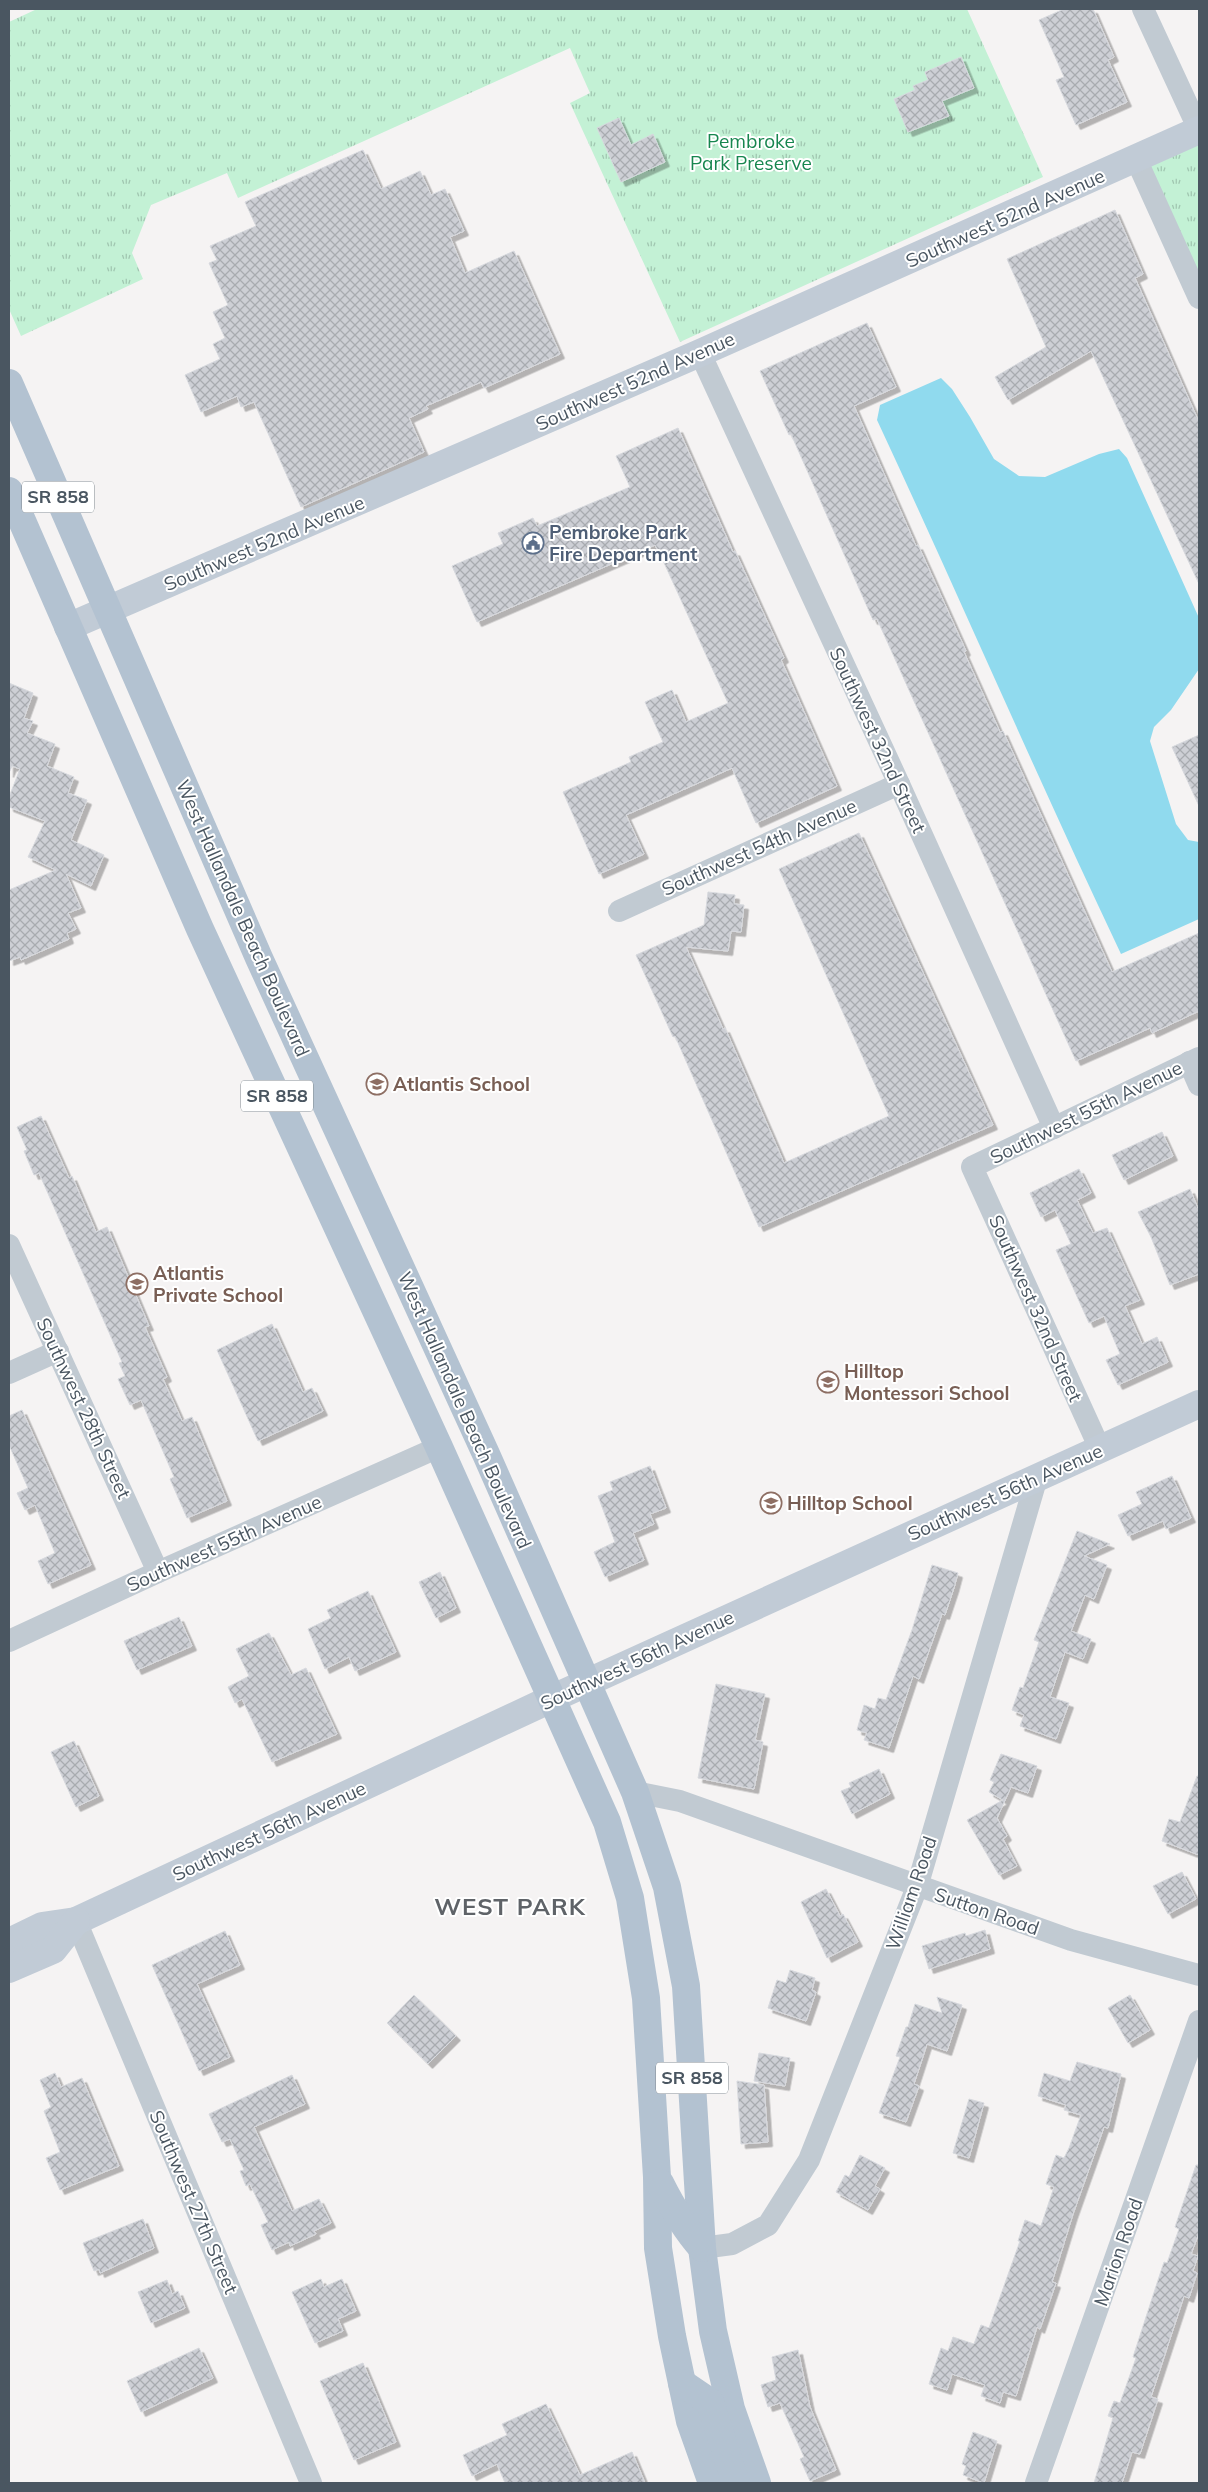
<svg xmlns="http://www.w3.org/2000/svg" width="1208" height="2492" viewBox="0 0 1208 2492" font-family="Mulish,sans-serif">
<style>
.grass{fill:url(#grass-tufts)}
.water{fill:#90daee}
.building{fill:url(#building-cross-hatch);stroke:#d7d9de;filter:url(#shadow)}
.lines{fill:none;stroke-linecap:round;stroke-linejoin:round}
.street{stroke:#c1cad2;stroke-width:22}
.secondary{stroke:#c1cbd6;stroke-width:28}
.primary{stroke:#b3c2d1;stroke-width:28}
.labels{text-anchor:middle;stroke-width:4;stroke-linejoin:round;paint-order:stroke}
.shield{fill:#fff;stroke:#808990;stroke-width:1}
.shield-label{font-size:18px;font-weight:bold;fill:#4a5661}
.park-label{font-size:19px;fill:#17864f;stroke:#fff}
.street-label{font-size:19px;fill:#4a5661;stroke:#fff}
.service-label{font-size:19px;font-weight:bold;fill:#4e5e75;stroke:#fff;text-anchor:start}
.education-label{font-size:19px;font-weight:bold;fill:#785e54;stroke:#fff;text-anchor:start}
.district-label{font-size:24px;font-weight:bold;letter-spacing:1px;fill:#5f6368;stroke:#fff}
</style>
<defs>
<pattern id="grass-tufts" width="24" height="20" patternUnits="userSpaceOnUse" patternTransform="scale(1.25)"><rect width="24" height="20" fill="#c3f1d5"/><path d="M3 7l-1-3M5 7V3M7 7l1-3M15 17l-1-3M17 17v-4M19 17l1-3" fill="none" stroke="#a0c6b0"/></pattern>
<pattern id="building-cross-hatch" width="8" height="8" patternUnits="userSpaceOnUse" patternTransform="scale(1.25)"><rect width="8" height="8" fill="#cdcfd5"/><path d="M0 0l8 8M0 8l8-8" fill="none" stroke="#a8abb0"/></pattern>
<filter id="shadow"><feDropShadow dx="4.5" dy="4.5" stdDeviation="0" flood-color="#0004"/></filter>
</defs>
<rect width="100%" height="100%" fill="#f5f3f3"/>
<g class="grass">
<path d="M37 9H967L1043 177 680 342 570 103 590 93 570 48 238 198 227 173 151 205 132 253 143 279 21 336 9 309V22Z"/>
<path d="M1199 139V294L1141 166Z"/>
</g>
<path class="water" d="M941 378 952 389 970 417 994 459 1019 476 1045 477 1099 454 1119 449 1127 458 1199 618V669L1171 710 1154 727 1150 741 1176 824 1188 840 1199 842V919L1121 954C1037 777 960 598 877 420L880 405Z"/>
<g class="building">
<path d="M1064 9H1093L1114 57 1108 60 1127 102 1076 125 1056 80 1064 77 1039 20Z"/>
<path d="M961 57 974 88 942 101 949 116 908 132 894 99 915 90 913 86 928 80 925 72Z"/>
<path d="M619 118 631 145 653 134 665 162 621 182 597 128Z"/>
<path d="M363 150 381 189 420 171 431 195 445 189 464 231 450 237 465 273 514 251 560 354 484 388 481 382 426 406 428 409 409 418 424 452 301 507 254 402 241 407 237 396 201 412 185 375 220 359 213 344 225 338 213 312 228 305 209 263 217 260 210 246 256 226 245 202Z"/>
<path d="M1115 210 1143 274 1135 278 1199 422V584L1091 351 1008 400 995 377 1046 347 1007 259Z"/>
<path d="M867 323 896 387 854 406 916 546 918 545 966 651 964 652 1000 732 1003 731 1112 972 1199 933V1011L1152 1033 1150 1028 1076 1061 877 619 873 620 791 434 789 435 760 371Z"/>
<path d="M678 428 733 552 735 551 784 658 781 660 837 786 756 823 732 768 626 815 644 854 599 874 563 792 631 762 629 757 663 742 645 702 672 690 686 722 728 703 665 565 655 545 477 622 452 566 503 544 498 533 533 518 537 526 630 487 616 456Z"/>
<path d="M9 683 33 693 24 718 33 721 27 733 55 744 47 766 74 777 68 793 87 800 71 840 104 855 91 886 66 874 81 908 68 913 76 929 67 933 69 939 21 960 20 957 9 961V890L56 870 28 857 45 821 9 807V797L20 769 12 766 9 773Z"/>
<path d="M1199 735V806L1172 747Z"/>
<path d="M859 833 993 1125 759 1227 675 1036 673 1037 636 955 704 925 708 892 735 895 734 904 744 905 741 932 731 931 728 951 686 947 723 1029 725 1028 784 1163 889 1116 779 869Z"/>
<path d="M41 1116 69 1178 72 1176 96 1232 107 1227 149 1326 145 1327 167 1377 163 1379 182 1421 192 1417 227 1501 187 1518 170 1479 174 1477 141 1400 130 1405 118 1379 125 1376 119 1363 122 1362 39 1173 34 1175 24 1151 27 1150 17 1127Z"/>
<path d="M1162 1132 1173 1156 1124 1180 1112 1155Z"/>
<path d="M1079 1169 1091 1193 1077 1200 1093 1233 1107 1228 1140 1300 1125 1306 1142 1344 1157 1337 1168 1362 1118 1385 1106 1360 1120 1354 1104 1316 1089 1323 1056 1250 1071 1244 1055 1210 1041 1217 1030 1193Z"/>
<path d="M1190 1189 1199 1211V1274L1170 1285 1151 1237 1138 1212Z"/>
<path d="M272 1324 303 1392 312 1388 323 1411 258 1441 217 1350Z"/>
<path d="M22 1410 91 1565 48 1584 38 1561 55 1553 35 1505 25 1510 17 1493 28 1488 9 1445V1416Z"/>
<path d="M650 1466 666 1508 650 1514 654 1524 633 1533 644 1560 605 1577 594 1552 615 1542 598 1496 613 1490 610 1482Z"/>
<path d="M1172 1476 1191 1518 1166 1529 1163 1521 1128 1536 1118 1515 1142 1504 1136 1492Z"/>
<path d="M1077 1531 1110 1544 1084 1556 1107 1565 1094 1599 1085 1595 1071 1631 1091 1639 1083 1659 1065 1652 1050 1697 1069 1703 1056 1739 1020 1726 1024 1715 1012 1710 1020 1687 1023 1688 1039 1642 1034 1640Z"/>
<path d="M932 1565 958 1573 954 1588 945 1615 942 1614 919 1679 913 1676 889 1748 864 1740 867 1733 857 1730 864 1705 875 1709 878 1698 886 1700 912 1630Z"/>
<path d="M440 1572 456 1608 436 1618 419 1582Z"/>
<path d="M368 1591 396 1652 355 1671 349 1657 325 1669 308 1629 331 1618 327 1610Z"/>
<path d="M179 1617 192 1646 137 1670 124 1641Z"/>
<path d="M269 1633 291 1675 306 1668 337 1734 272 1762 242 1699 235 1703 228 1687 249 1676 236 1649Z"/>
<path d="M716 1684 765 1694 755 1740 763 1742 754 1789 698 1778Z"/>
<path d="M74 1741 99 1796 76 1807 51 1752Z"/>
<path d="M1001 1754 1037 1766 1028 1793 1011 1787 997 1818 1007 1836 1003 1839 1017 1866 999 1875 967 1820 1003 1800 989 1792 994 1782 990 1780Z"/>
<path d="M879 1769 890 1794 852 1814 841 1791 851 1787 849 1783Z"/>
<path d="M1197 1776H1199V1855L1162 1841 1169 1819 1180 1822Z"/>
<path d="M1182 1872 1196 1899 1168 1914 1153 1886Z"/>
<path d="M826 1889 840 1916 843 1914 858 1942 827 1958 801 1902Z"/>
<path d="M985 1930 990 1949 929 1969 922 1946 965 1933 966 1936Z"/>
<path d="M225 1931 240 1965 197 1984 230 2057 199 2071 152 1965Z"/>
<path d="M790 1970 815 1978 812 1990 816 1992 806 2021 768 2008 777 1980 786 1983Z"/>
<path d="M414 1995 456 2036 428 2064 387 2023Z"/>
<path d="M1130 1995 1150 2030 1128 2043 1108 2008Z"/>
<path d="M937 1997 962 2005 947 2051 927 2044 914 2084 919 2086 906 2122 879 2113 900 2057 896 2056 906 2027H908L915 2004 942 2013Z"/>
<path d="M759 2053 790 2058 785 2086 754 2081Z"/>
<path d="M1077 2062 1121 2074 1108 2128 1104 2127 1073 2214 1052 2282 1056 2283 1040 2329 1037 2327 1016 2396 1003 2392 1000 2403 981 2396 985 2385 952 2374 947 2390 929 2384 941 2348 948 2351 953 2337 974 2344 981 2325 989 2328 1020 2241H1018L1025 2220 1041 2226 1054 2187 1046 2184 1056 2155 1064 2158 1069 2148 1081 2115 1064 2110 1066 2105 1038 2096 1044 2073 1070 2081Z"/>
<path d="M55 2073 61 2087 82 2078 119 2166 60 2190 46 2158 60 2152 44 2111 51 2107 40 2080Z"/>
<path d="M292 2075 305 2104 254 2127 292 2211 319 2199 331 2223 314 2231 316 2234 290 2246 289 2242 272 2250 261 2225 268 2222 250 2184 246 2186 240 2171 244 2170 230 2139 222 2142 209 2114Z"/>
<path d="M737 2081 764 2085 768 2142 741 2144Z"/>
<path d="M969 2099 984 2103 969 2158 953 2153Z"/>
<path d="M860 2155 885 2168 875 2186 880 2189 868 2210 836 2192 845 2175 849 2177Z"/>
<path d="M1196 2165H1199V2233L1191 2254 1198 2256 1193 2271 1197 2273 1189 2298 1184 2296 1151 2397 1158 2399 1140 2454 1132 2452 1122 2483H1094L1113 2418 1108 2416 1114 2401 1120 2403 1136 2358 1133 2357 1160 2274 1164 2262 1167 2263 1179 2229 1175 2227Z"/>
<path d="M143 2219 154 2248 100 2273 99 2269 94 2271 83 2243Z"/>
<path d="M321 2279 324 2287 342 2279 356 2311 338 2319 343 2331 315 2343 292 2292Z"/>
<path d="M167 2280 172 2294 178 2291 185 2308 151 2323 138 2292Z"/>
<path d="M199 2348 213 2378 141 2412 127 2381Z"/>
<path d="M798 2350 810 2407 836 2470 810 2481 800 2459 804 2457 780 2403 768 2407 761 2385 776 2380 772 2357Z"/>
<path d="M363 2363 396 2442 354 2460 320 2381Z"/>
<path d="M546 2404 580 2475 632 2452 645 2483H505L497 2464 472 2476 463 2455 507 2435 502 2424Z"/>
<path d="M973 2432 997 2441 984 2483 963 2475 966 2466 962 2464Z"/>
</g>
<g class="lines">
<g class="street">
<path d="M1143 9 1199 130"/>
<path d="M1136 159 1199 298"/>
<path d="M700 353 899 784 1054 1128"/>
<path d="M619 911 899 784"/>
<path d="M1189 1062 1199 1085"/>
<path d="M9 1245 158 1572"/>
<path d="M9 1373 58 1351"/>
<path d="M1100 1449 972 1167 1199 1058"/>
<path d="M9 1641 158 1572 439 1447"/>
<path d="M635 1792 680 1801 1071 1940 1199 1975"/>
<path d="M76 1921 311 2483"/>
<path d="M702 2248 732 2244 768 2225 809 2160 917 1887 1037 1477"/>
<path d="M1036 2483 1199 2021"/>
</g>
<g class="secondary">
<path d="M68 627 700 353 1199 130"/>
<path d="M9 1942 42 1926 76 1921 551 1699 1199 1404"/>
<path d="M9 1969 53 1950 76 1921"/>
</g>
<g class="primary">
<path d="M9 383 259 958 486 1454 635 1792 667 1887 686 1986 702 2248 713 2331 731 2409 757 2483"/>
<path d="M9 491 200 929 439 1447 607 1822 630 1898 646 1998 657 2177 658 2248 672 2336 690 2421 712 2483"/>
<path d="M660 2183C672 2207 684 2228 702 2248"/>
<path d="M682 2383 710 2402 736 2483"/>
</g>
</g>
<defs>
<g id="civic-ring" transform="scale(1.125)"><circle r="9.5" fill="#fff" stroke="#5c6f8a" stroke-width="1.5"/><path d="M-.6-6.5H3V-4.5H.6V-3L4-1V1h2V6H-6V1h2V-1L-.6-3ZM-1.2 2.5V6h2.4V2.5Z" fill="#5c6f8a"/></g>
<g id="school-ring" transform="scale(1.125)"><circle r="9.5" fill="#fff" stroke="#8d6e63" stroke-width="1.5"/><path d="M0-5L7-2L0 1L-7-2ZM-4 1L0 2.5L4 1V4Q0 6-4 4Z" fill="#8d6e63"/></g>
</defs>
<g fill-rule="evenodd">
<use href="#civic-ring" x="533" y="543"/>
<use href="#school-ring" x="377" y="1084"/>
<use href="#school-ring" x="137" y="1284"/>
<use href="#school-ring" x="828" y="1382"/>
<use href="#school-ring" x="771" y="1503"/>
</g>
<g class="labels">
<g class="shield">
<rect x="22" y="481.5" width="72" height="31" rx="4"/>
<rect x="241" y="1080.5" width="72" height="31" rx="4"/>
<rect x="656" y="2062.5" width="72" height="31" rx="4"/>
</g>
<g class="shield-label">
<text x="58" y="503">SR 858</text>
<text x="277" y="1102">SR 858</text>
<text x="692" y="2084">SR 858</text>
</g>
<g class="park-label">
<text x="751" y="148">Pembroke<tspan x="751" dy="22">Park Preserve</tspan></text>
</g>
<g class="street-label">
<text transform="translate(1005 218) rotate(-24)" y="7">Southwest 52nd Avenue</text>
<text transform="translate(635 381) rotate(-24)" y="7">Southwest 52nd Avenue</text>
<text transform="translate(264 543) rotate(-23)" y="7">Southwest 52nd Avenue</text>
<text transform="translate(878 740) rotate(65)" y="7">Southwest 32nd Street</text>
<text transform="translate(759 847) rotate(-24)" y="7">Southwest 54th Avenue</text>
<text transform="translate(243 918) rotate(66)" y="7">West Hallandale Beach Boulevard</text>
<text transform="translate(1086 1112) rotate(-26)" y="7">Southwest 55th Avenue</text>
<text transform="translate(1036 1308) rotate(66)" y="7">Southwest 32nd Street</text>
<text transform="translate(84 1408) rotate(65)" y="7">Southwest 28th Street</text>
<text transform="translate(465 1410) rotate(66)" y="7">West Hallandale Beach Boulevard</text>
<text transform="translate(1005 1492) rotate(-24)" y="7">Southwest 56th Avenue</text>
<text transform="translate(224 1543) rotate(-24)" y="7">Southwest 55th Avenue</text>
<text transform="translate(637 1660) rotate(-25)" y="7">Southwest 56th Avenue</text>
<text transform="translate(269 1831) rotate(-25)" y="7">Southwest 56th Avenue</text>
<text transform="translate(911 1893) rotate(-71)" y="7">William Road</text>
<text transform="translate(987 1911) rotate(19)" y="7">Sutton Road</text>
<text transform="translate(194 2202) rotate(67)" y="7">Southwest 27th Street</text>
<text transform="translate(1118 2252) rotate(-71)" y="7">Marion Road</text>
</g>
<g class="service-label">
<text x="549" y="539">Pembroke Park<tspan x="549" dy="22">Fire Department</tspan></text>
</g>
<g class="education-label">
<text x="393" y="1091">Atlantis School</text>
<text x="153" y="1280">Atlantis<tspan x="153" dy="22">Private School</tspan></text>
<text x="844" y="1378">Hilltop<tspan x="844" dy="22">Montessori School</tspan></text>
<text x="787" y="1510">Hilltop School</text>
</g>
<g class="district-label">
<text x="510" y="1915">WEST PARK</text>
</g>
</g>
<rect width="1208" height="2492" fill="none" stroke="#4a5661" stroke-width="20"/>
</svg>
